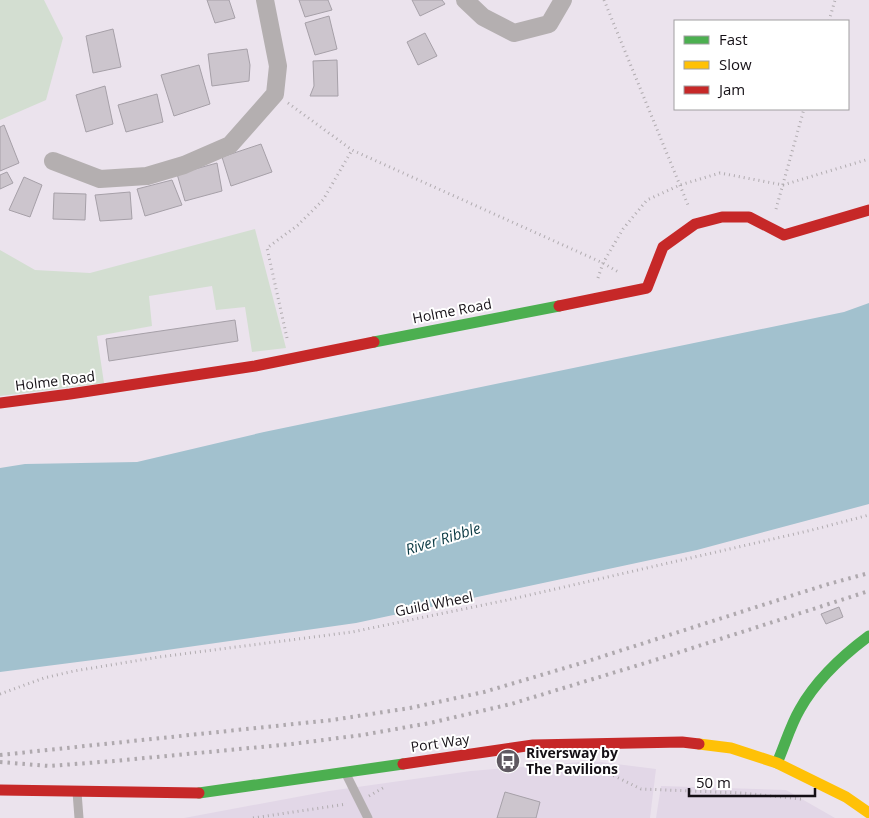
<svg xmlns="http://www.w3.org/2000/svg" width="869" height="818" viewBox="0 0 869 818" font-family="'Open Sans',sans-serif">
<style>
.commercial{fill:#e2d7e7}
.green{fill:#d3ded1}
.water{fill:#a2c1ce}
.building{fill:#ccc5cd;stroke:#a6a0a8}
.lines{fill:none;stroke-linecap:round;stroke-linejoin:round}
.path{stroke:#b1acb0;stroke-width:3;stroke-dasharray:1 4;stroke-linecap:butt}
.lane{stroke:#b4afb0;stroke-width:9}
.street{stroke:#b4afb0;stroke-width:18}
.fast{stroke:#4caf50;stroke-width:11}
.slow{stroke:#ffc107;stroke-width:11}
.jam{stroke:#c62828;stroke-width:11}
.rail{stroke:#afa9ae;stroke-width:4;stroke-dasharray:2.5 5;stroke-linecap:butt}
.labels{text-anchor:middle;stroke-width:4;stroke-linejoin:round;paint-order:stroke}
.street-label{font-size:14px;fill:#140f15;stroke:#fff}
.poi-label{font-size:14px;font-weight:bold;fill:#140f15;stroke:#fff;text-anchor:start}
.water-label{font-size:15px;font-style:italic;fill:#093842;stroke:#fff}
</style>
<rect width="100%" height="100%" fill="#ebe3ed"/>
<g class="commercial">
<path d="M592 761 656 769 650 818H184L329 791 471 771Z"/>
<path d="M661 786 786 790 835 818H656Z"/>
</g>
<g class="green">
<path d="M0 0H44L63 38 46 100 0 120Z"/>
<path d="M255 229 286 348 252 352 245 307 216 310 212 286 149 296 152 326 97 336 104 383 0 396V250L35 270 90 273Z"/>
</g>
<path class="water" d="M869 303V504L697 550 356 623 132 655 0 672V468L25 464 137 462 264 432 844 312Z"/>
<g class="building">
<path d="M207 0H229L235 18 215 23Z"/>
<path d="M299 0H328L332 10 305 17Z"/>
<path d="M412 0H442L445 4 420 16Z"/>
<path d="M329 16 337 49 315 55 305 23Z"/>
<path d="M113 29 121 67 93 73 86 36Z"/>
<path d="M425 33 437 56 418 65 407 42Z"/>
<path d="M247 49 250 65 249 81 212 86 208 54Z"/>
<path d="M337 60 338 96H310L314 86 313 61Z"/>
<path d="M199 65 210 104 174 116 161 75Z"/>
<path d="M105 86 113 124 86 132 76 95Z"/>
<path d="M157 94 163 122 126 132 118 105Z"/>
<path d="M4 125 19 163 0 171V127Z"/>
<path d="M261 144 272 172 231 186 222 157Z"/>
<path d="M217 163 222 191 185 201 177 174Z"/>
<path d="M7 172 13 183 0 189V175Z"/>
<path d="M24 177 42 185 30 217 9 210Z"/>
<path d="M172 180 182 205 145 216 137 189Z"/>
<path d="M130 192 132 219 100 221 95 195Z"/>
<path d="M54 193 86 194 85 220 53 219Z"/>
<path d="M235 320 238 341 109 361 106 339Z"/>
<path d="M839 607 843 617 826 624 821 614Z"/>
<path d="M505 792 540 802 536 818H497Z"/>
</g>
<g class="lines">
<g class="path">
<path d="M604 0 688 205"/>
<path d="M829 21 835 0"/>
<path d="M288 103 352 150 603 263 620 273"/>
<path d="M776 209 804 109"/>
<path d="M598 278 603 263 623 229 647 200 680 185 720 173 783 185 869 159"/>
<path d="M287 338 267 248 298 225 323 200 352 150"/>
<path d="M0 694 44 678 74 671 159 657 352 632 512 599 812 530 869 515"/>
<path d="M575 766 602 770 641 789 742 793 801 799"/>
<path d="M369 796 383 788"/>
<path d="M253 818 347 804"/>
</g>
<g class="lane">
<path d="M346 774 368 818"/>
<path d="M77 792 79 818"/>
</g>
<g class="street">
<path d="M465 0 483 17 514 33 549 24 563 0"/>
<path d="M53 161 100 179 147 176 184 165 230 145 275 94 278 66 265 0"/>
</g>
<g class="fast">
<path d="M374 342 559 306"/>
<path d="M777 763C785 745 790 726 800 709 817 679 842 656 869 636"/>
<path d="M199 793 403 764"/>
</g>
<path class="slow" d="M699 744 731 748 777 763 846 797 869 813"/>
<g class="jam">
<path d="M559 306 647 288 663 247 695 224 722 217H749L784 235 869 210"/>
<path d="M0 403 70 394 255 366 374 342"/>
<path d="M403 764 533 745 682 742 699 744"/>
<path d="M0 790 199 793"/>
</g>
<g class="rail">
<path d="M0 755 332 720 410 708 484 692 585 662 825 585 869 573"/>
<path d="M0 762 49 766 114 761 292 744 362 735 430 723 511 704 652 661 869 591"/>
</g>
</g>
<defs>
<g id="bus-disc" transform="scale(1.25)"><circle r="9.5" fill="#5f5961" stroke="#fff"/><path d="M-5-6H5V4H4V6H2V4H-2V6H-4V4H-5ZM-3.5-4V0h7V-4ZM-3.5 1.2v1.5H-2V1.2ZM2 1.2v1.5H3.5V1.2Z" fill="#fff"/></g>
</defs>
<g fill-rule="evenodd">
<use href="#bus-disc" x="508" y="761"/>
</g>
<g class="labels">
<g class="street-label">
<text transform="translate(452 311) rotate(-11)" y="5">Holme Road</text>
<text transform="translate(55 381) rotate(-7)" y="5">Holme Road</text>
<text transform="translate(434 604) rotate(-11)" y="5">Guild Wheel</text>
<text transform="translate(440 743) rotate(-8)" y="5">Port Way</text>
</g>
<g class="poi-label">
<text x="526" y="758">Riversway by<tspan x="526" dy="16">The Pavilions</tspan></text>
</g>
<g class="water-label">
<text transform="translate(443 539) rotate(-17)" y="5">River Ribble</text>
</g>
</g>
<rect x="674" y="20" width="175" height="90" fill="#ffffff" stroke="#a19fa1"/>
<rect x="684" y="36" width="25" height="8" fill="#4caf50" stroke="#a19fa1"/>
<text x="719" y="45" font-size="15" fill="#140f15">Fast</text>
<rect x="684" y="61" width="25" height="8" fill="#ffc107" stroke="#a19fa1"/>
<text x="719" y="70" font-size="15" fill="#140f15">Slow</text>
<rect x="684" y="86" width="25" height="8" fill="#c62828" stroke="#a19fa1"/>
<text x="719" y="95" font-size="15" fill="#140f15">Jam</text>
<path d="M689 788v8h126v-8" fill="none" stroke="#140f15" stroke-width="2.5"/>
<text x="696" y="788" font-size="15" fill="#140f15" stroke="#ffffff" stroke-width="4" paint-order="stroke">50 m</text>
</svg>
